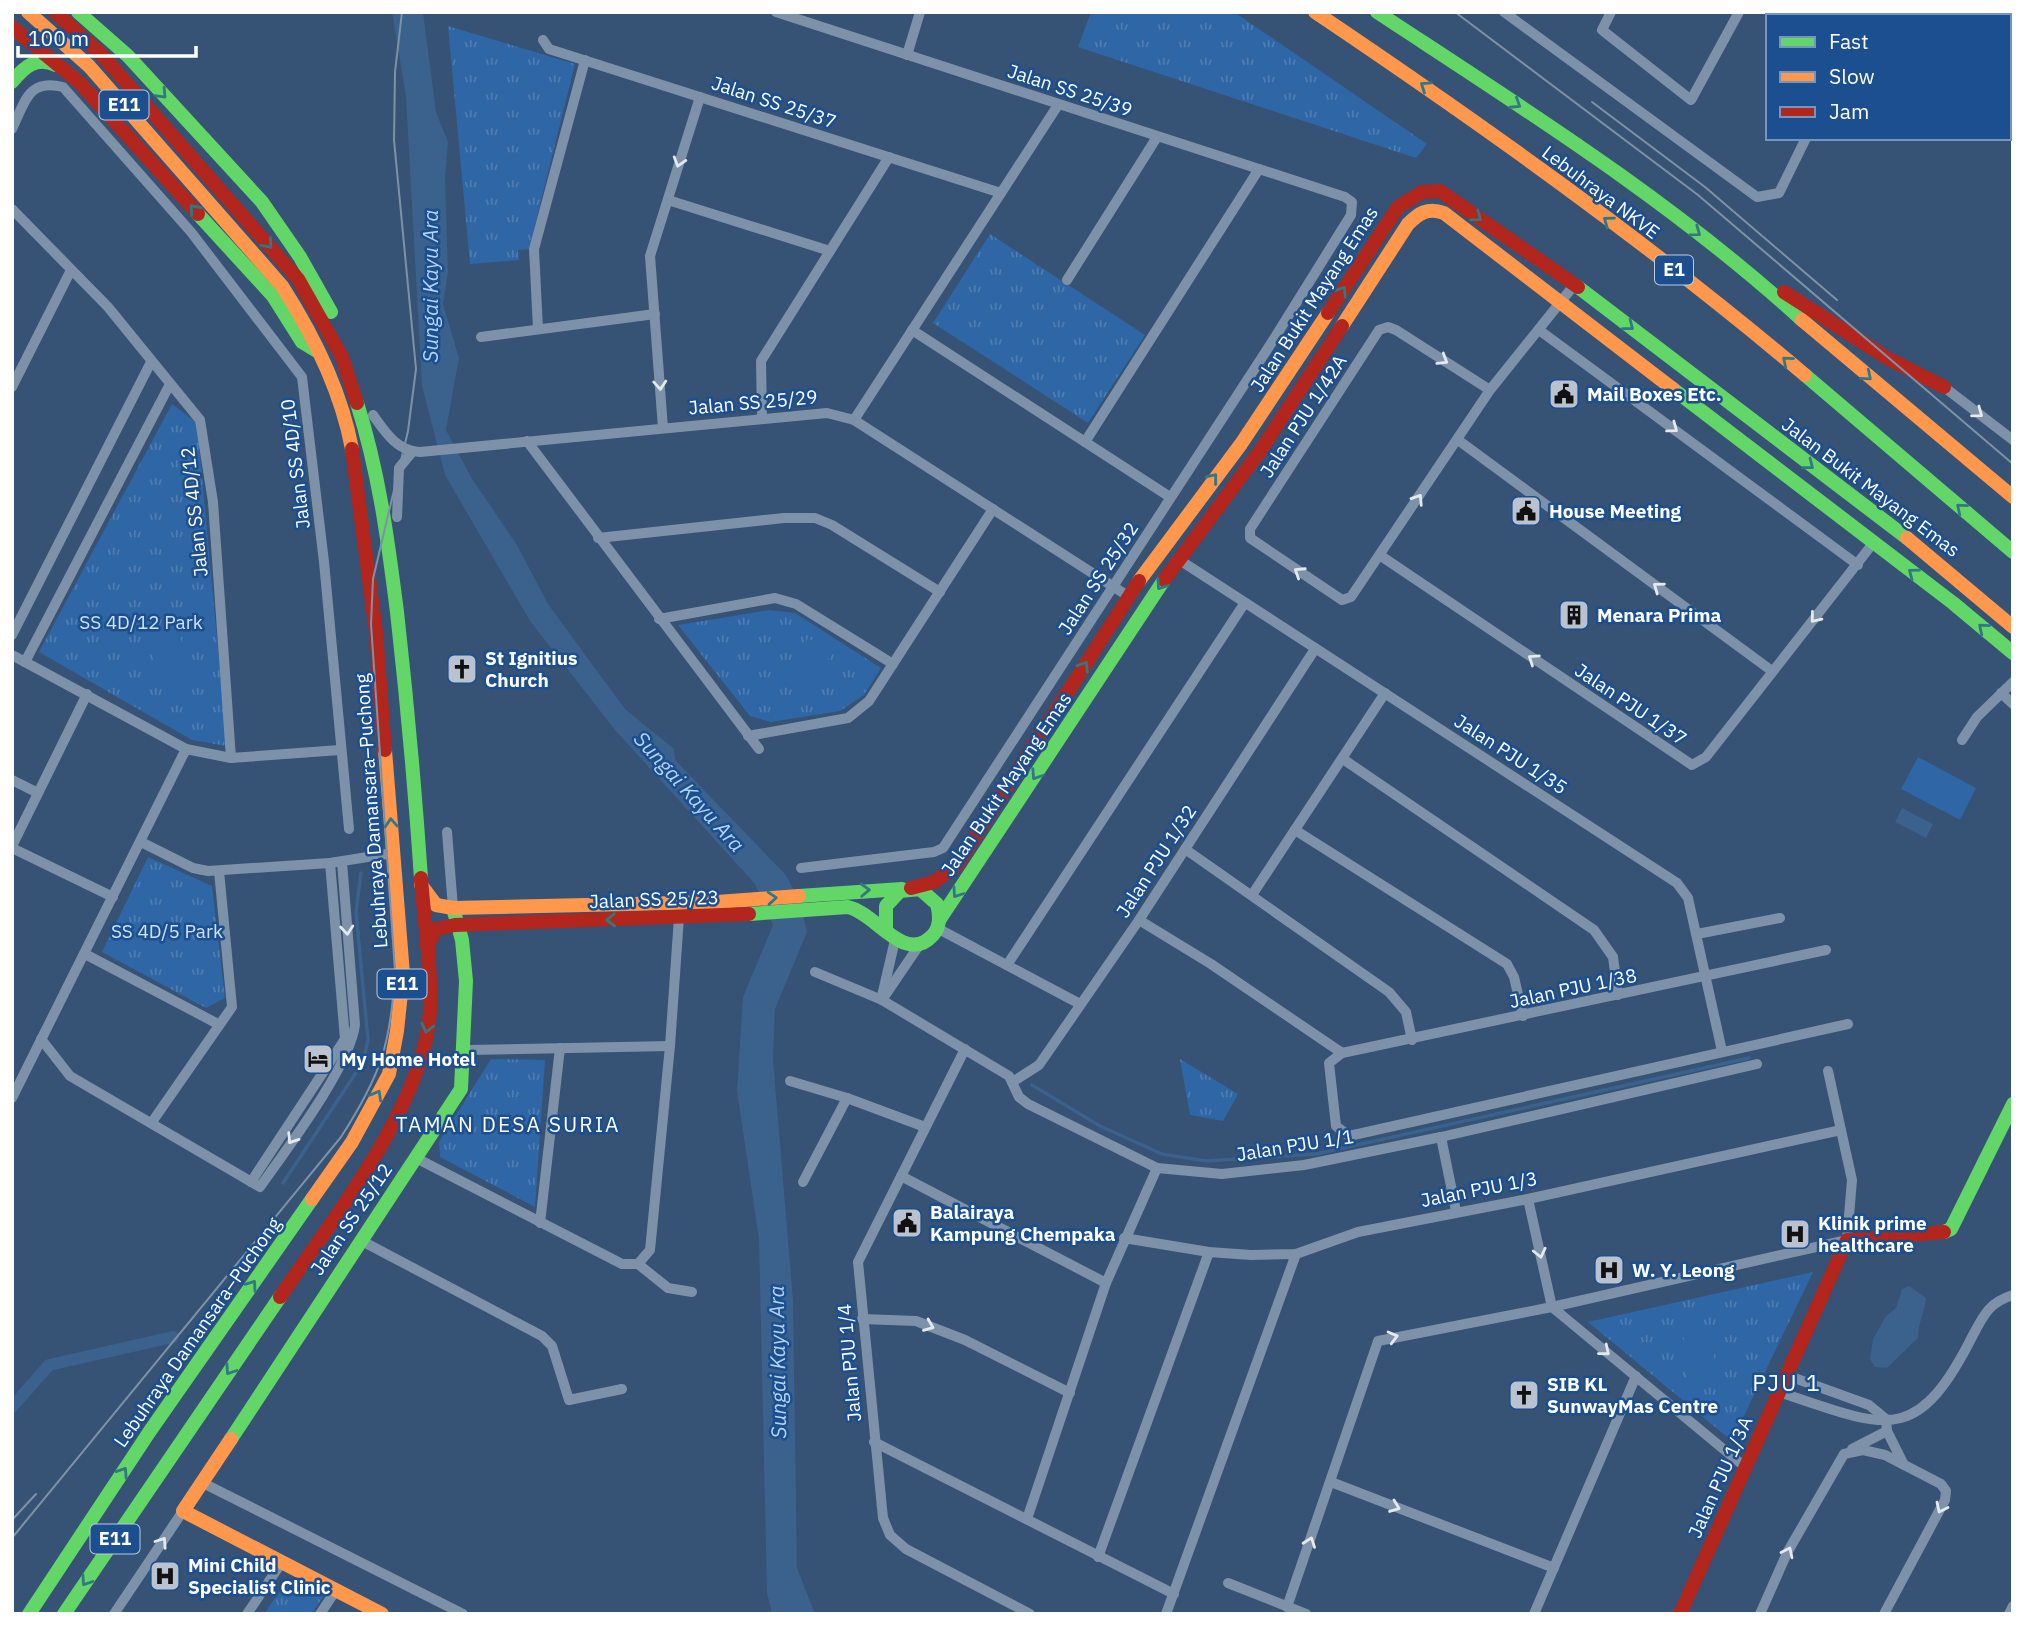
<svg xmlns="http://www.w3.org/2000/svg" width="2025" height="1626" viewBox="0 0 2025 1626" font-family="'IBM Plex Sans',sans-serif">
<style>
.park{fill:url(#park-tufts)}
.garden{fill:#2f66a5}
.water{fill:#3b618d}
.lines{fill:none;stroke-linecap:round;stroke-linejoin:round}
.stream{stroke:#3b618d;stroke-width:3.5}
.canal{stroke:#3b618d;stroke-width:12}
.street{stroke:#7d92a8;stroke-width:10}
.fast{stroke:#63d668;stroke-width:14}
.slow{stroke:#ff974d;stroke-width:14}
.jam{stroke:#b3261e;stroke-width:14}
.tram{stroke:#7e92a7;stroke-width:2}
.oneway{stroke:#317883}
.oneway2{stroke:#e5e9ee}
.labels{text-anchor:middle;stroke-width:5;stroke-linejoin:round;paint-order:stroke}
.shield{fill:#1b4f8f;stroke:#bbcadd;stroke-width:2}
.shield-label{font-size:18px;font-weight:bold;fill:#fff}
.street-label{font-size:19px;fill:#fff;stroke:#1b4f8f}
.poi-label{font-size:19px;font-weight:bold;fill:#fff;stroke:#1b4f8f;text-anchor:start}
.park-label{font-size:19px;fill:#cfe3fa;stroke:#1b4f8f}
.water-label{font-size:21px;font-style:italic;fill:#b5d3f5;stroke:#1b4f8f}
.neighbourhood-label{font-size:21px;letter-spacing:2px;fill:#fff;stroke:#1b4f8f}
.quarter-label{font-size:23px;letter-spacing:2px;fill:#fff;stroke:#1b4f8f}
</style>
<defs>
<pattern id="park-tufts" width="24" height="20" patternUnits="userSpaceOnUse" patternTransform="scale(1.75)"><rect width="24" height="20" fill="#2f66a5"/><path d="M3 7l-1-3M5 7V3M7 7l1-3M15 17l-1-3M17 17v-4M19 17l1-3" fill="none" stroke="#4e7db2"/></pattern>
</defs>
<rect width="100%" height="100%" fill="#365274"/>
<g class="park">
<path d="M1091 12H1234L1427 144 1416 158 1078 47Z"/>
<path d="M448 26 575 64 529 249 518 250 519 260 470 264Z"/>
<path d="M990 234 1145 335 1088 423 933 323Z"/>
<path d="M172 404 197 423 227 746 192 740 39 652Z"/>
<path d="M770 610 795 613 881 668 864 695 840 711 771 722 750 716 678 625Z"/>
<path d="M148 857 212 886 225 998 206 1008 102 952Z"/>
<path d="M491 1059 545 1060 535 1207 440 1157 439 1142Z"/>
<path d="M1180 1059 1238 1094 1223 1121 1190 1115Z"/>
<path d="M1813 1272 1732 1441 1588 1322Z"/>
<path d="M301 1580 324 1595 312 1614H264L286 1582Z"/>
</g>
<g class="garden">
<path d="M180 628 184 677 156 680 152 631Z"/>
<path d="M808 638 832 652 807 695 783 681Z"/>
<path d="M1918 757 1976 788 1960 820 1901 789Z"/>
<path d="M1711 1326 1716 1377 1688 1380 1683 1329Z"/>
</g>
<g class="water">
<path d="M392 12H423L436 112 448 142 445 178 448 272 443 304 459 358 446 430 471 477 517 545 548 604 625 709 674 749 675 760 786 875 800 902 807 932 775 1009 773 1059 793 1300 797 1568 815 1614H772L767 1593 759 1239 737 1091 743 997 773 925 755 884 615 730 530 621 445 475 422 386 406 97Z"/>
<path d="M1902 808 1933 824 1926 838 1895 822Z"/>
<path d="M1909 1286 1926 1298C1925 1313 1918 1322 1918 1338L1887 1368 1875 1367 1870 1359 1873 1339 1886 1316 1896 1308 1902 1289Z"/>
</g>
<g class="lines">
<g class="stream">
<path d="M1032 1085 1100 1126 1162 1154 1206 1161 1316 1154 1749 1058"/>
<path d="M283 1183 363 1062 368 1040 356 912 361 873"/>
</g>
<path class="canal" d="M12 1407 49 1365 173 1337"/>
<g class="street">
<path d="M776 12 1345 197 1352 202 1351 215 1272 342 943 848 934 852 801 868"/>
<path d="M1504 12 1757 197 1779 193 1806 138"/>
<path d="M1611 12 1602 30 1691 100 1739 12"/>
<path d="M1865 16 1867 12"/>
<path d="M2009 26 2013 18"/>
<path d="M543 40 549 49 1001 193"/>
<path d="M907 55 920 12"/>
<path d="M2009 123H2013"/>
<path d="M12 129C25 102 28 78 63 87L191 232 302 377 324 562 349 829"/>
<path d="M668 200 830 251"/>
<path d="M12 209 108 307 200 420 213 502 231 758"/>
<path d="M1067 280 1157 137"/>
<path d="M538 329 534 249 585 60"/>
<path d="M912 330 1170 497"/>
<path d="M1539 330 1858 565"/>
<path d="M481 337 655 314"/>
<path d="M12 387 71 270"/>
<path d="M1944 387 2013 440"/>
<path d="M1490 390 1396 330 1388 327 1379 330 1250 529V538L1342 600 1351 597 1490 390 1575 284"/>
<path d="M373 415C385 432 397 451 420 452L827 413 854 420 1128 596"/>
<path d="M762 419 761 361 889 157"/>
<path d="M854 420 1058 105"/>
<path d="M663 428 650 256 700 97"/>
<path d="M1458 440 1772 671"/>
<path d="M527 441 759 749"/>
<path d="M1085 442 1259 169"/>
<path d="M397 517 399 468 413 451"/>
<path d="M598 538 784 518H815L832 525 940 592"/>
<path d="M1381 556 1692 765 1706 757 1874 542"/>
<path d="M1178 559 1677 883 1688 898 1722 1051"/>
<path d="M659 619 775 598 796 604 893 664"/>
<path d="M12 635 151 362"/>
<path d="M12 655 186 749 231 758 340 750"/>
<path d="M25 662 170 384"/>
<path d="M2001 693 2013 704"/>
<path d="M748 736 848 718 869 701 993 509"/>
<path d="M1962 740 1977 717 2013 682"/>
<path d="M1343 759 1594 930 1613 957 1618 995"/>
<path d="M12 780 38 793"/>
<path d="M1295 830 1507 964 1514 977 1523 1016"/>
<path d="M447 832 453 908"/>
<path d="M141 842 193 868 208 871 330 863 393 853"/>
<path d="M12 846 87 694"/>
<path d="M12 848 113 897"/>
<path d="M1185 849 1389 992 1406 1012 1412 1040"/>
<path d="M1252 895 1385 693"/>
<path d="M1139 920 1211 964 1342 1053"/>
<path d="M937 928 1080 1004"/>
<path d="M1697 934 1780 918"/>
<path d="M1826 950 1342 1053 1329 1063 1336 1126 1349 1136 1848 1024"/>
<path d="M85 954 218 1024"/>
<path d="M1007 965 1244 604"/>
<path d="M815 972 882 1000 1009 1076 1019 1097 1028 1104 1157 1168 1222 1174 1304 1165 1441 1137 1757 1064"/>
<path d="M882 996 895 940"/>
<path d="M882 1000 920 944"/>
<path d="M41 1039 70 1076 260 1187C286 1150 350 1066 355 1025L342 862"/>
<path d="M965 1049 858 1262 883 1518 890 1535 906 1549 1030 1614"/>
<path d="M466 1050 670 1046"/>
<path d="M790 1081 847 1098 925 1127"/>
<path d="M1014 1081 1039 1065 1139 920 1315 649"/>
<path d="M12 1098 186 749"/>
<path d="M152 1122 232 1007 219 871"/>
<path d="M1441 1137 1456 1211"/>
<path d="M416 1158 622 1264H638L650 1250 670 1046 679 917"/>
<path d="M901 1176 1106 1283"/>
<path d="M251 1182 345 1039 330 863"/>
<path d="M803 1182 847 1098"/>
<path d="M1528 1199 1552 1307 1745 1467"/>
<path d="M540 1223 560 1048"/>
<path d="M1124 1238 1209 1252 1251 1255 1296 1254 1358 1232 1528 1199 1841 1130"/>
<path d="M360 1240 542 1336 552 1346 569 1400 622 1389"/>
<path d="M638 1264 668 1288 692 1292"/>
<path d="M862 1319 916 1321 965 1340 1070 1393"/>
<path d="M1786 1375 1869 1405 1886 1419"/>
<path d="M1779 1392C1885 1427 1916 1449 1973 1335 1984 1314 1990 1302 2013 1295"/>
<path d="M1886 1419 1887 1431 1904 1465"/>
<path d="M874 1442 1174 1594"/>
<path d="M1852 1449 1887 1431"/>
<path d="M201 1482 463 1614"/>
<path d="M1331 1482 1554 1568"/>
<path d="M1027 1519 1106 1283 1157 1168"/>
<path d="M1098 1557 1209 1252"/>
<path d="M1228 1583 1306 1614"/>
<path d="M1287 1607 1378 1341 1552 1307 1847 1240 1852 1180 1828 1071"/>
<path d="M114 1614 183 1511"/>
<path d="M247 1614 282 1562"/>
<path d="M320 1614 336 1590"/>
<path d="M1166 1614 1296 1254"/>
<path d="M1534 1614 1636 1376"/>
<path d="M1760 1614 1787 1553 1844 1454 1863 1450 1885 1455 1941 1484 1946 1491 1945 1500 1884 1614"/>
<path d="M2009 1614 2013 1606"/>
</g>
<g class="fast">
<path d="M78 12 128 56 262 202 300 257 331 312"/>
<path d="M1377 12C1523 108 1673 202 1802 320"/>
<path d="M12 82C24 67 36 56 56 65"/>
<path d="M198 214 273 296 302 342 317 351"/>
<path d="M1578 287 1907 538"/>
<path d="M1805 375 2013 552"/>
<path d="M1673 389 1953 603 2013 653"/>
<path d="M357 403C379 472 388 541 397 612 407 701 415 789 421 878"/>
<path d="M799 896 902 889"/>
<path d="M749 914 848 907C876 913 905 966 933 935 941 926 940 915 937 904L920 889 900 891 886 906V930"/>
<path d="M940 919 1164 580"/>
<path d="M1944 1232 1951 1229 2013 1104"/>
<path d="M231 1439 461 1089 466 981 462 940 453 908"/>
<path d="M29 1614 150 1431 312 1199"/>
<path d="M64 1614 280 1297"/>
</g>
<g class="slow">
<path d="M28 12 89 66 282 286C314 336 341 390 352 449"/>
<path d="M1315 12C1483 125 1650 244 1805 375"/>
<path d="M1802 320 2013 497"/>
<path d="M1342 326 1408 224C1419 213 1428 207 1444 213L1673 389"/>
<path d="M1907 538 2013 627"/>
<path d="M1139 581 1241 444 1328 313"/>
<path d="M421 885 436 905 453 908 717 902 799 896"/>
<path d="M312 1199 352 1142 389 1074 397 1031 403 974 385 750"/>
<path d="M231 1439 183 1511 382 1614"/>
</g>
<g class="jam">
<path d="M55 12 102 55 298 279 342 357 357 403"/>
<path d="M12 27 80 83 198 214"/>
<path d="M1784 292 1887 358 1944 387"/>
<path d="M1328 313 1398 207 1422 192 1440 191 1578 287"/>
<path d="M352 449 376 632 385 750"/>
<path d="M1164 580 1260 451 1342 326"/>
<path d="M911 888 934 882 956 866 1139 581"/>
<path d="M427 947 436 929 455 925 749 914"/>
<path d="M280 1297C331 1221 425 1104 430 1011 432 968 424 921 421 878"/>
<path d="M1680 1614 1847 1240 1944 1232"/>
</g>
<g class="tram">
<path d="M1455 12 1698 195 2013 464"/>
<path d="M1592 102 1705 187 1837 300"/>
<path d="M12 1520 36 1494"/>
<path d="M12 1538 341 1137C381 1075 391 1044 395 971L371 624 373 579 408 431 416 369 394 140 395 72 402 12"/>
</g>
</g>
<defs><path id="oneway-chevron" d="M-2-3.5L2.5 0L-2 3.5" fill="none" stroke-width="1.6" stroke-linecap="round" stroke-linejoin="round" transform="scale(1.75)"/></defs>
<g class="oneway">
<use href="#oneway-chevron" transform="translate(1425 86) rotate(-146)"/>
<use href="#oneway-chevron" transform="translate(162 94) rotate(47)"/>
<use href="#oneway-chevron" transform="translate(1516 104) rotate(33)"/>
<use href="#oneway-chevron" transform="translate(194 209) rotate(-132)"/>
<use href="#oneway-chevron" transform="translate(1477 217) rotate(36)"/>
<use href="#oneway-chevron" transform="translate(1608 221) rotate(-144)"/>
<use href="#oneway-chevron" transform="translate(1696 232) rotate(36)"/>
<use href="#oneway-chevron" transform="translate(268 244) rotate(50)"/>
<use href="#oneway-chevron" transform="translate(1342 291) rotate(-57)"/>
<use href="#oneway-chevron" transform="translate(1629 326) rotate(38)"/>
<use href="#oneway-chevron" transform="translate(1787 361) rotate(-140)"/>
<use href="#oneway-chevron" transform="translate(1867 376) rotate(40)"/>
<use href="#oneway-chevron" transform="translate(1809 465) rotate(38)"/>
<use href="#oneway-chevron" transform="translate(1213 478) rotate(-51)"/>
<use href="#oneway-chevron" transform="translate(1961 508) rotate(-140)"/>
<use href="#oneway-chevron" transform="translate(1913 573) rotate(-143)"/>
<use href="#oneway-chevron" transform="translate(1161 585) rotate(124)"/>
<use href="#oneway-chevron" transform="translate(1983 628) rotate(-140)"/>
<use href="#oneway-chevron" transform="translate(1084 666) rotate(-58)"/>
<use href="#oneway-chevron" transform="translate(1036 775) rotate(124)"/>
<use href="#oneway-chevron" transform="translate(391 823) rotate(-94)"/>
<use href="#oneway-chevron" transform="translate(865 890) rotate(-2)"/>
<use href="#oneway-chevron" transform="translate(957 893) rotate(124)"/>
<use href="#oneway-chevron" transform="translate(772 898) rotate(-4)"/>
<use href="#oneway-chevron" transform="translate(611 920) rotate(178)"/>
<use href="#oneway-chevron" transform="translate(427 1028) rotate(103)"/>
<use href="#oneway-chevron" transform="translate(377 1095) rotate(-61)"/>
<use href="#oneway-chevron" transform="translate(252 1285) rotate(-55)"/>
<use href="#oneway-chevron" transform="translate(230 1370) rotate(124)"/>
<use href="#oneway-chevron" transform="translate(123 1472) rotate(-57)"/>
<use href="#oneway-chevron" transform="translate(86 1581) rotate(124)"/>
</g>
<g class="oneway2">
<use href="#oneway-chevron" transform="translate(679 162) rotate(107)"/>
<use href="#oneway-chevron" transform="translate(1443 360) rotate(32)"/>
<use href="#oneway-chevron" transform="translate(660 385) rotate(86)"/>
<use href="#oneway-chevron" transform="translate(1978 413) rotate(37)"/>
<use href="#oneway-chevron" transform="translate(1673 428) rotate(36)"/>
<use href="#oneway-chevron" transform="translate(1418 499) rotate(-57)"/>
<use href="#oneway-chevron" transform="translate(1299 572) rotate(-147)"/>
<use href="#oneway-chevron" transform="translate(1658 587) rotate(-144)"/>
<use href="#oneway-chevron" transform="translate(1815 618) rotate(129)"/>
<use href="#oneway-chevron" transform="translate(1533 659) rotate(-146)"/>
<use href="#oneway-chevron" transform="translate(347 930) rotate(85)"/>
<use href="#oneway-chevron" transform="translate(292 1139) rotate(123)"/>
<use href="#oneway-chevron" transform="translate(1540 1253) rotate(77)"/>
<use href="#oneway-chevron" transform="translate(929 1326) rotate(22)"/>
<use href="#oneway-chevron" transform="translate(1393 1337) rotate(-15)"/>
<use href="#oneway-chevron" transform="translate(1605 1351) rotate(39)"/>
<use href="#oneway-chevron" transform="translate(1395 1507) rotate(21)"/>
<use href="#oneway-chevron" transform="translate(1941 1508) rotate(116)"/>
<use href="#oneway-chevron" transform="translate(162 1542) rotate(-56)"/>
<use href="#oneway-chevron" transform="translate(1310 1542) rotate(-70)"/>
<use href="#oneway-chevron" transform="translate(1788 1552) rotate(-64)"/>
</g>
<defs>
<g id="civic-square" transform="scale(1.575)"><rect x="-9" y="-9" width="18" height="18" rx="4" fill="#b9c2ce" stroke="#1b4f8f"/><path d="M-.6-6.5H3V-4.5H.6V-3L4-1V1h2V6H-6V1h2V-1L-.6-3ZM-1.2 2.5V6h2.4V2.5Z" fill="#111"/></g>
<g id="building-square" transform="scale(1.575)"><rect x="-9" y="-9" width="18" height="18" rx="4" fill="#b9c2ce" stroke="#1b4f8f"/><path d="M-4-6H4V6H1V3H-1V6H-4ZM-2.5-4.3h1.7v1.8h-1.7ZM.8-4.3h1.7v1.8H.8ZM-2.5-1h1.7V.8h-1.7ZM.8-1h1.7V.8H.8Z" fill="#111"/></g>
<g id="church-square" transform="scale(1.575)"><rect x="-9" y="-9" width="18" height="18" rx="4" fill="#b9c2ce" stroke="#1b4f8f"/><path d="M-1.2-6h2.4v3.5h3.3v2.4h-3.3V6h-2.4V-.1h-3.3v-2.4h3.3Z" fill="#111"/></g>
<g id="hotel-square" transform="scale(1.575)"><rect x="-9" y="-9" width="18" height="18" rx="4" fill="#b9c2ce" stroke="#1b4f8f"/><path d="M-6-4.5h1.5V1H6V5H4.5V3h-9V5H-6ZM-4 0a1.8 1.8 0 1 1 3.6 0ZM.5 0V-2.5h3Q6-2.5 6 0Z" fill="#111"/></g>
<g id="hospital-square" transform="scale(1.575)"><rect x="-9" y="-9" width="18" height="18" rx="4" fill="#b9c2ce" stroke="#1b4f8f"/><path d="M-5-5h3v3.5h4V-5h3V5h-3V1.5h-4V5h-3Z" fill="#111"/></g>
</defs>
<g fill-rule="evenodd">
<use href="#civic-square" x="1564" y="394"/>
<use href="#civic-square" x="1526" y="511"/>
<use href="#building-square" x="1574" y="615"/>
<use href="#church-square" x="462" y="669"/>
<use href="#hotel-square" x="318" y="1059"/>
<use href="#civic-square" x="907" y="1223"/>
<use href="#hospital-square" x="1795" y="1234"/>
<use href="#hospital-square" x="1609" y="1270"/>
<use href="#church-square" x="1524" y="1395"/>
<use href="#hospital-square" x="165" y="1576"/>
</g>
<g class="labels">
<g class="shield">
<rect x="99.5" y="90.5" width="49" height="29" rx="5"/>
<rect x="1655" y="255.5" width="38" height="29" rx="5"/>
<rect x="377.5" y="969.5" width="49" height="29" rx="5"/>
<rect x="90.5" y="1524.5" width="49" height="29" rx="5"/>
</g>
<g class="shield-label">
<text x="124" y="111">E11</text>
<text x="1674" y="276">E1</text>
<text x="402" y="990">E11</text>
<text x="115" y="1545">E11</text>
</g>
<g class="street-label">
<text transform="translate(1070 90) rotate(18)" y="7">Jalan SS 25/39</text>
<text transform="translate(774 102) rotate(18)" y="7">Jalan SS 25/37</text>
<text transform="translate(1601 192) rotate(37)" y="7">Lebuhraya NKVE</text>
<text transform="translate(1314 299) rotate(-57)" y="7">Jalan Bukit Mayang Emas</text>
<text transform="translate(753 402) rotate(-5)" y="7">Jalan SS 25/29</text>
<text transform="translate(1303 416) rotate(-57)" y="7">Jalan PJU 1/42A</text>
<text transform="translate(295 464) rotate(-97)" y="7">Jalan SS 4D/10</text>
<text transform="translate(1871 487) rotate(37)" y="7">Jalan Bukit Mayang Emas</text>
<text transform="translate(194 512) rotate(-96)" y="7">Jalan SS 4D/12</text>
<text transform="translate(1098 578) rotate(-57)" y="7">Jalan SS 25/32</text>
<text transform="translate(1631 704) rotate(34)" y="7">Jalan PJU 1/37</text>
<text transform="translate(1511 754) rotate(33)" y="7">Jalan PJU 1/35</text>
<text transform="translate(1006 784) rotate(-56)" y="7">Jalan Bukit Mayang Emas</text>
<text transform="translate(371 811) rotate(-94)" y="7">Lebuhraya Damansara–Puchong</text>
<text transform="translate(1156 861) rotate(-57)" y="7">Jalan PJU 1/32</text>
<text transform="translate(654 899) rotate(-2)" y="7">Jalan SS 25/23</text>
<text transform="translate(1573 988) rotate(-12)" y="7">Jalan PJU 1/38</text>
<text transform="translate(1295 1145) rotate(-9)" y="7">Jalan PJU 1/1</text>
<text transform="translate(1479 1189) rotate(-11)" y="7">Jalan PJU 1/3</text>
<text transform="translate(351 1219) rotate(-56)" y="7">Jalan SS 25/12</text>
<text transform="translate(197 1332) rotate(-55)" y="7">Lebuhraya Damansara–Puchong</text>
<text transform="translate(849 1363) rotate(-95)" y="7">Jalan PJU 1/4</text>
<text transform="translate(1720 1477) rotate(-66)" y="7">Jalan PJU 1/3A</text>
</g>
<g class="poi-label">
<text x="1587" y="401">Mail Boxes Etc.</text>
<text x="1549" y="518">House Meeting</text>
<text x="1597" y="622">Menara Prima</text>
<text x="485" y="665">St Ignitius<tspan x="485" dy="22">Church</tspan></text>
<text x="341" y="1066">My Home Hotel</text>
<text x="930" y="1219">Balairaya<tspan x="930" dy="22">Kampung Chempaka</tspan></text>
<text x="1818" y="1230">Klinik prime<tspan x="1818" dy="22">healthcare</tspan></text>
<text x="1632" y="1277">W. Y. Leong</text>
<text x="1547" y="1391">SIB KL<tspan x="1547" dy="22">SunwayMas Centre</tspan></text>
<text x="188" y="1572">Mini Child<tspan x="188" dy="22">Specialist Clinic</tspan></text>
</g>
<g class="park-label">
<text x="141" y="629">SS 4D/12 Park</text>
<text x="167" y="938">SS 4D/5 Park</text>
</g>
<g class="water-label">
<text transform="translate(431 286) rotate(-90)" y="7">Sungai Kayu Ara</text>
<text transform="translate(689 792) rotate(48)" y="7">Sungai Kayu Ara</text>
<text transform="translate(778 1362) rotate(-91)" y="7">Sungai Kayu Ara</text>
</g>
<g class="neighbourhood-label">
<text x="508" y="1132">TAMAN DESA SURIA</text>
</g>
<g class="quarter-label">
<text x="1787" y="1391">PJU 1</text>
</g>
</g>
<rect width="2025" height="1626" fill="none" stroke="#ffffff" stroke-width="28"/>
<rect x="1766" y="14" width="245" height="126" fill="#1b4f8f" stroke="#7695bc" stroke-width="2"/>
<rect x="1780" y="37" width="35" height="10" fill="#63d668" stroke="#7695bc" stroke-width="2"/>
<text x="1829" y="49" font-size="21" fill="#ffffff">Fast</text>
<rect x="1780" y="72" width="35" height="10" fill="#ff974d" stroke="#7695bc" stroke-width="2"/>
<text x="1829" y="84" font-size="21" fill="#ffffff">Slow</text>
<rect x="1780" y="107" width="35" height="10" fill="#b3261e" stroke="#7695bc" stroke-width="2"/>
<text x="1829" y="119" font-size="21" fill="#ffffff">Jam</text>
<path d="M18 46v10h178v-10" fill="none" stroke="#ffffff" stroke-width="3.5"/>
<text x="28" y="46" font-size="21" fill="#ffffff" stroke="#1b4f8f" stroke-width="5" paint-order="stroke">100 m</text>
</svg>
